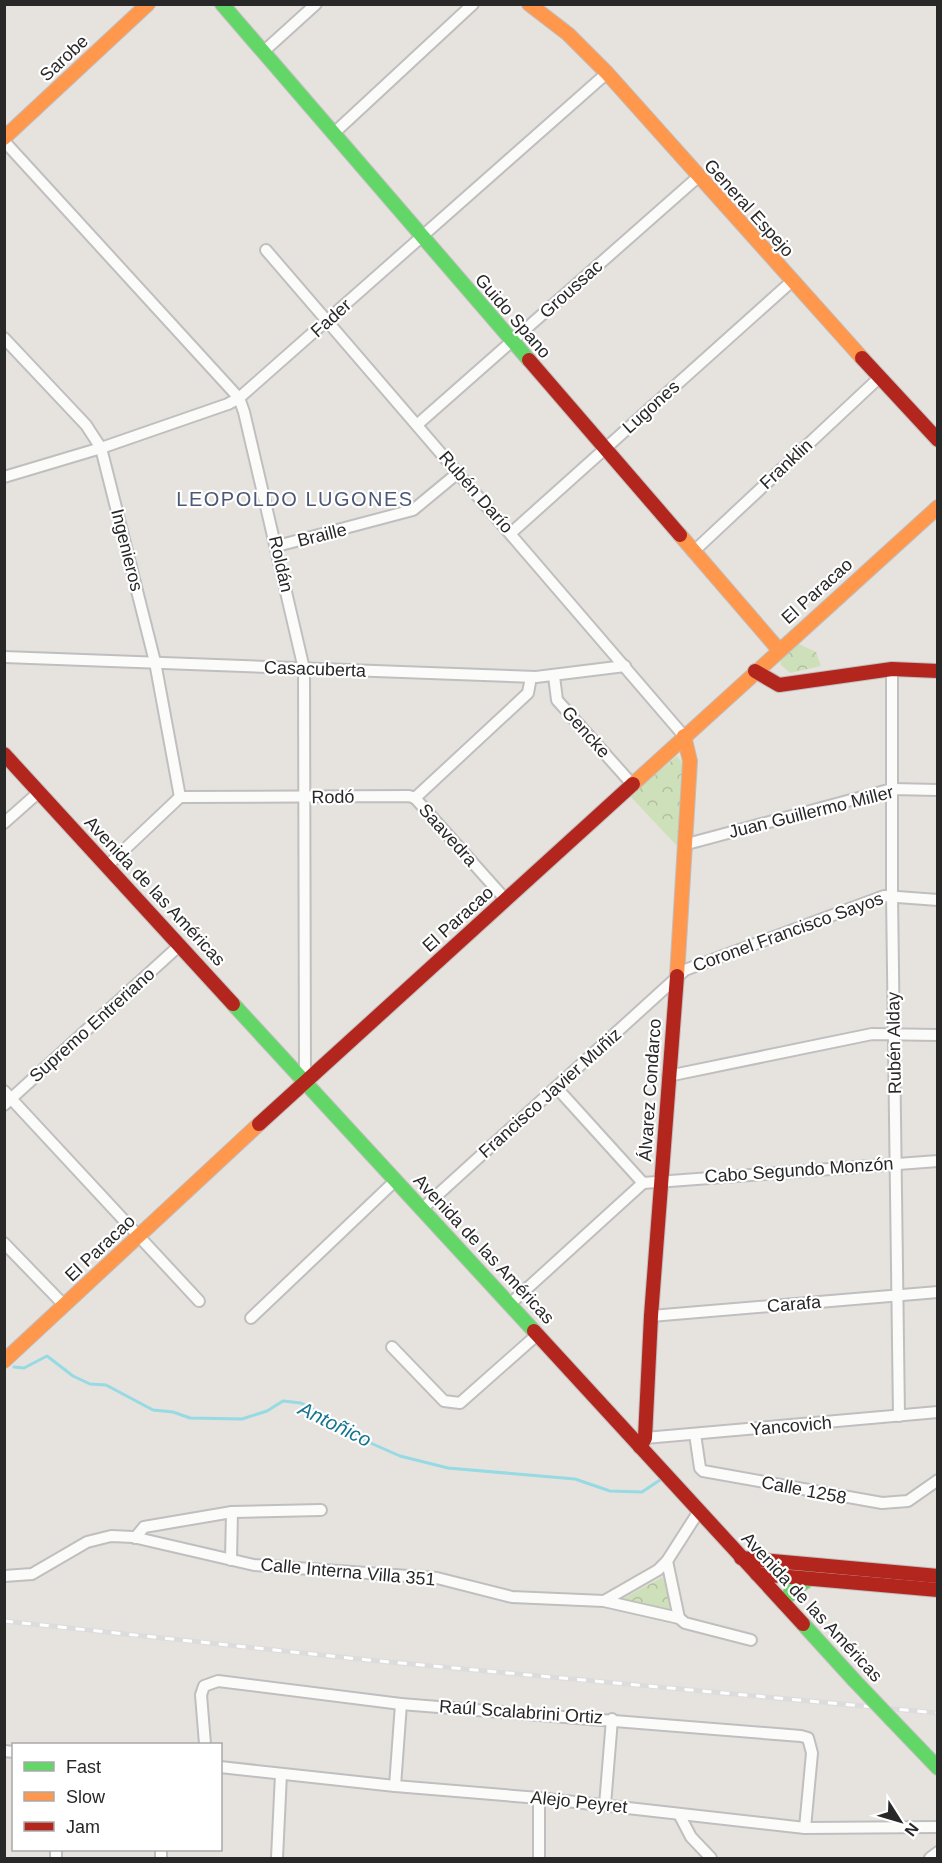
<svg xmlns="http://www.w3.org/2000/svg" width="942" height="1863" viewBox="0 0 942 1863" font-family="Arial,sans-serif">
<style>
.park{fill:url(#park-crowns)}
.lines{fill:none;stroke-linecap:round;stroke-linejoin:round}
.stream{stroke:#96dae4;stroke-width:3}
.street-casing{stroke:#c0bfbf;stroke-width:14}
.fast-casing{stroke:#c0bfbf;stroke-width:16}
.slow-casing{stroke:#c0bfbf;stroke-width:16}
.jam-casing{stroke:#c0bfbf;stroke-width:16}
.street{stroke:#fbfbfa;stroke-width:10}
.fast{stroke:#63d668;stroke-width:14}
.slow{stroke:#ff974d;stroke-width:14}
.jam{stroke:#b3261e;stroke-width:14}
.rail-casing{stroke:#dddcdd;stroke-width:5}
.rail{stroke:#fff;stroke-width:3;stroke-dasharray:9;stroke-linecap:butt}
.fast-bridge-casing{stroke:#c0bfbf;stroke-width:16;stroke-linecap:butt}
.fast-bridge{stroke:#63d668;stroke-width:14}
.labels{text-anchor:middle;stroke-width:4.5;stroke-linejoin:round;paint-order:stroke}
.street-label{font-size:18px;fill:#282828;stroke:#fff}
.neighbourhood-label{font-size:20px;letter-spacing:1.5px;fill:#4c5976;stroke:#fff}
.water-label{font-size:20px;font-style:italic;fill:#15758f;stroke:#fff}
</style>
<defs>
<pattern id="park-crowns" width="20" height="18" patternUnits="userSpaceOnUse" patternTransform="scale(1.5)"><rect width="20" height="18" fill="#cee0b9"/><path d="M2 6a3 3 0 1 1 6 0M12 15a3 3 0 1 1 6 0" fill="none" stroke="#b1c09f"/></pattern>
</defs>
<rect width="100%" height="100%" fill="#e6e2de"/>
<g class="park">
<path d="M799 644 816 652 821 666 790 673 780 664 782 658Z"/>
<path d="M677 756 684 765 678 847 630 796Z"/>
<path d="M663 1577 671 1609 622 1599Z"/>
</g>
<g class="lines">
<path class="stream" d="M14 1367 24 1368 47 1356 73 1376 90 1384 106 1385 153 1410 173 1412 190 1418 242 1419 267 1411 283 1401 301 1403 333 1419 366 1441 400 1456 448 1468 575 1479 610 1491 642 1492 663 1478"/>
<g class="street-casing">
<g id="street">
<path d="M263 52 316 4"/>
<path d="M334 133 473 4"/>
<path d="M4 141 239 398 244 412 304 669 305 1081"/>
<path d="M266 250 684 736"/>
<path d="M4 338 86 425 101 448 155 662 180 797"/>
<path d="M418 424 698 177"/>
<path d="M4 477 101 448 228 404 239 398 607 73"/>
<path d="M511 533 791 282"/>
<path d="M277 546 413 510 459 472"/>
<path d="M693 552 880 377"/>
<path d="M4 657 536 677 625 666"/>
<path d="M892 669V895L899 1416"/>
<path d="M554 676 557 700 632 784"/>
<path d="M415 798 528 693 531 677"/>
<path d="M415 798 506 900"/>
<path d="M4 823 39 792"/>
<path d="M687 844 892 789 938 790"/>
<path d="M107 866 180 797 409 796 415 798"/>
<path d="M668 1076 872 1034 938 1035"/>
<path d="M556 1087 643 1183 938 1161"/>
<path d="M4 1091 199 1301"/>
<path d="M4 1105 180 945"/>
<path d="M422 1209 685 970 884 896 938 900"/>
<path d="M4 1243 64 1305"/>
<path d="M510 1304 643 1183"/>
<path d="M651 1316 938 1292"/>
<path d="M251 1318 396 1180"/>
<path d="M392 1347 444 1401 460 1403 538 1334"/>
<path d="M695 1434 700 1468 703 1471 882 1503 908 1501 938 1480"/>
<path d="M645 1438 938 1412"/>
<path d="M135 1538 144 1527 232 1512 321 1510"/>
<path d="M231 1560 232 1512"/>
<path d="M667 1561 679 1618"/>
<path d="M4 1576 32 1574 87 1542 111 1536 133 1537 254 1565 437 1578 512 1597 604 1601 658 1570 667 1561 699 1511"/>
<path d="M604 1601 679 1618 685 1623 751 1640"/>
<path d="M205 1744 201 1695 204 1686 218 1681 401 1704 801 1736 808 1738 812 1753 805 1828"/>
<path d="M4 1751 14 1752"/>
<path d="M220 1767 395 1786 539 1798 805 1828 938 1827"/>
<path d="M395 1786 401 1704"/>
<path d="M605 1805 612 1719"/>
<path d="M679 1814 691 1837 711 1858"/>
<path d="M56 1858V1850"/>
<path d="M161 1858V1850"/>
<path d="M277 1858 281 1774"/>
<path d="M539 1858V1798"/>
<path d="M930 1858 938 1852"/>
</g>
</g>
<g class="fast-casing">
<g id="fast">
<path d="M222 4 529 360"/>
<path d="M233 1004 534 1331"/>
<path d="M783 1602 792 1591 810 1578"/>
<path d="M803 1624 854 1680"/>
<path d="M892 1720 938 1768"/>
</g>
</g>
<g class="slow-casing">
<g id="slow">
<path d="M529 4 568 34 607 73 862 358"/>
<path d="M4 138 148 4"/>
<path d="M680 535 779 650"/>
<path d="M633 784 938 507"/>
<path d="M677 976 690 761 684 736"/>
<path d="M4 1361 259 1124"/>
</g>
</g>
<g class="jam-casing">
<g id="jam">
<path d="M862 358 938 440"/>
<path d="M529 360 680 535"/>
<path d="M755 671 779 685 892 669 938 671"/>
<path d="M4 754 233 1004"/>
<path d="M259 1124 633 784"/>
<path d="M534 1331 803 1624"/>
<path d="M640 1447 645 1438 651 1316 677 976"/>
<path d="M741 1558 938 1576"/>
<path d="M757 1574 938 1590"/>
</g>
</g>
<use href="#street" class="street"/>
<use href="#fast" class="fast"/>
<use href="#slow" class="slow"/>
<use href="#jam" class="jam"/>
<g class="rail-casing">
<path id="rail" d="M4 1621 368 1660 938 1713"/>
</g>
<use href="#rail" class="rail"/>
<g class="fast-bridge-casing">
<path id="fast-bridge" d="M854 1680 892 1720"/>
</g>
<use href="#fast-bridge" class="fast-bridge"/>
</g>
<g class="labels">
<g class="street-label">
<text transform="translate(64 58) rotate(-43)" y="6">Sarobe</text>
<text transform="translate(749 208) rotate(48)" y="6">General Espejo</text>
<text transform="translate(571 289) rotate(-42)" y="6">Groussac</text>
<text transform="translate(513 316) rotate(49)" y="6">Guido Spano</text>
<text transform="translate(331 318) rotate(-42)" y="6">Fader</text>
<text transform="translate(651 407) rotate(-42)" y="6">Lugones</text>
<text transform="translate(786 464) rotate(-43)" y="6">Franklin</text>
<text transform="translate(476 492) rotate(49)" y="6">Rubén Darío</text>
<text transform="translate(322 535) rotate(-14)" y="6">Braille</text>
<text transform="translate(127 550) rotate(76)" y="6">Ingenieros</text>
<text transform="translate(281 564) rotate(77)" y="6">Roldán</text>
<text transform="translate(817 591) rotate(-42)" y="6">El Paracao</text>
<text transform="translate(315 669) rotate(2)" y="6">Casacuberta</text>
<text transform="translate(586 732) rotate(48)" y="6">Gencke</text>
<text transform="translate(333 797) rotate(-1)" y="6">Rodó</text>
<text transform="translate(811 812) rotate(-14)" y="6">Juan Guillermo Miller</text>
<text transform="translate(448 835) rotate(48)" y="6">Saavedra</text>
<text transform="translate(155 891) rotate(47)" y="6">Avenida de las Américas</text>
<text transform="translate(458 919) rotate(-42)" y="6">El Paracao</text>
<text transform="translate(788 932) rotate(-20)" y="6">Coronel Francisco Sayos</text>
<text transform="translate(92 1025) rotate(-42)" y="6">Supremo Entreriano</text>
<text transform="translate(894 1043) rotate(-91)" y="6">Rubén Alday</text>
<text transform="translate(650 1090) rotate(-86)" y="6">Álvarez Condarco</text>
<text transform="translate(550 1093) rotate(-42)" y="6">Francisco Javier Muñiz</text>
<text transform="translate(799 1170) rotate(-4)" y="6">Cabo Segundo Monzón</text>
<text transform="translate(100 1248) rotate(-43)" y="6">El Paracao</text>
<text transform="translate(484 1249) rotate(47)" y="6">Avenida de las Américas</text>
<text transform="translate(794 1304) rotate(-5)" y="6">Carafa</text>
<text transform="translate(791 1426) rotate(-5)" y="6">Yancovich</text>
<text transform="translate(804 1490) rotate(11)" y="6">Calle 1258</text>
<text transform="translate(348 1572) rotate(5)" y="6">Calle Interna Villa 351</text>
<text transform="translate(812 1607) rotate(47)" y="6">Avenida de las Américas</text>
<text transform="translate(521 1712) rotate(4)" y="6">Raúl Scalabrini Ortiz</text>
<text transform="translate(579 1802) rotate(6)" y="6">Alejo Peyret</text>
</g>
<g class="neighbourhood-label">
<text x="295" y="506">LEOPOLDO LUGONES</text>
</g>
<g class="water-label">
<text transform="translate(335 1424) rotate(26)" y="7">Antoñico</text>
</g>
</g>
<rect width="942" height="1863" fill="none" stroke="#282828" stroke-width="12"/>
<rect x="12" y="1743" width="210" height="108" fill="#ffffff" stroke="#a9a9a9" stroke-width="1.5"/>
<rect x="24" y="1762" width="30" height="9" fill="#63d668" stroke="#a9a9a9" stroke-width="1.5"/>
<text x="66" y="1773" font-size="18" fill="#282828">Fast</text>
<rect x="24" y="1792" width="30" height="9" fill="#ff974d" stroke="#a9a9a9" stroke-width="1.5"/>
<text x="66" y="1803" font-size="18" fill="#282828">Slow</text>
<rect x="24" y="1822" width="30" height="9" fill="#b3261e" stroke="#a9a9a9" stroke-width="1.5"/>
<text x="66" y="1833" font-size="18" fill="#282828">Jam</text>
<g transform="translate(900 1821) rotate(127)" stroke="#ffffff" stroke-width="4.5" paint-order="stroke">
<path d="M0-4.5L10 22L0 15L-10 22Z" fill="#282828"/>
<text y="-9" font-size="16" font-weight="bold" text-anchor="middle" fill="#282828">N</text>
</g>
</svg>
